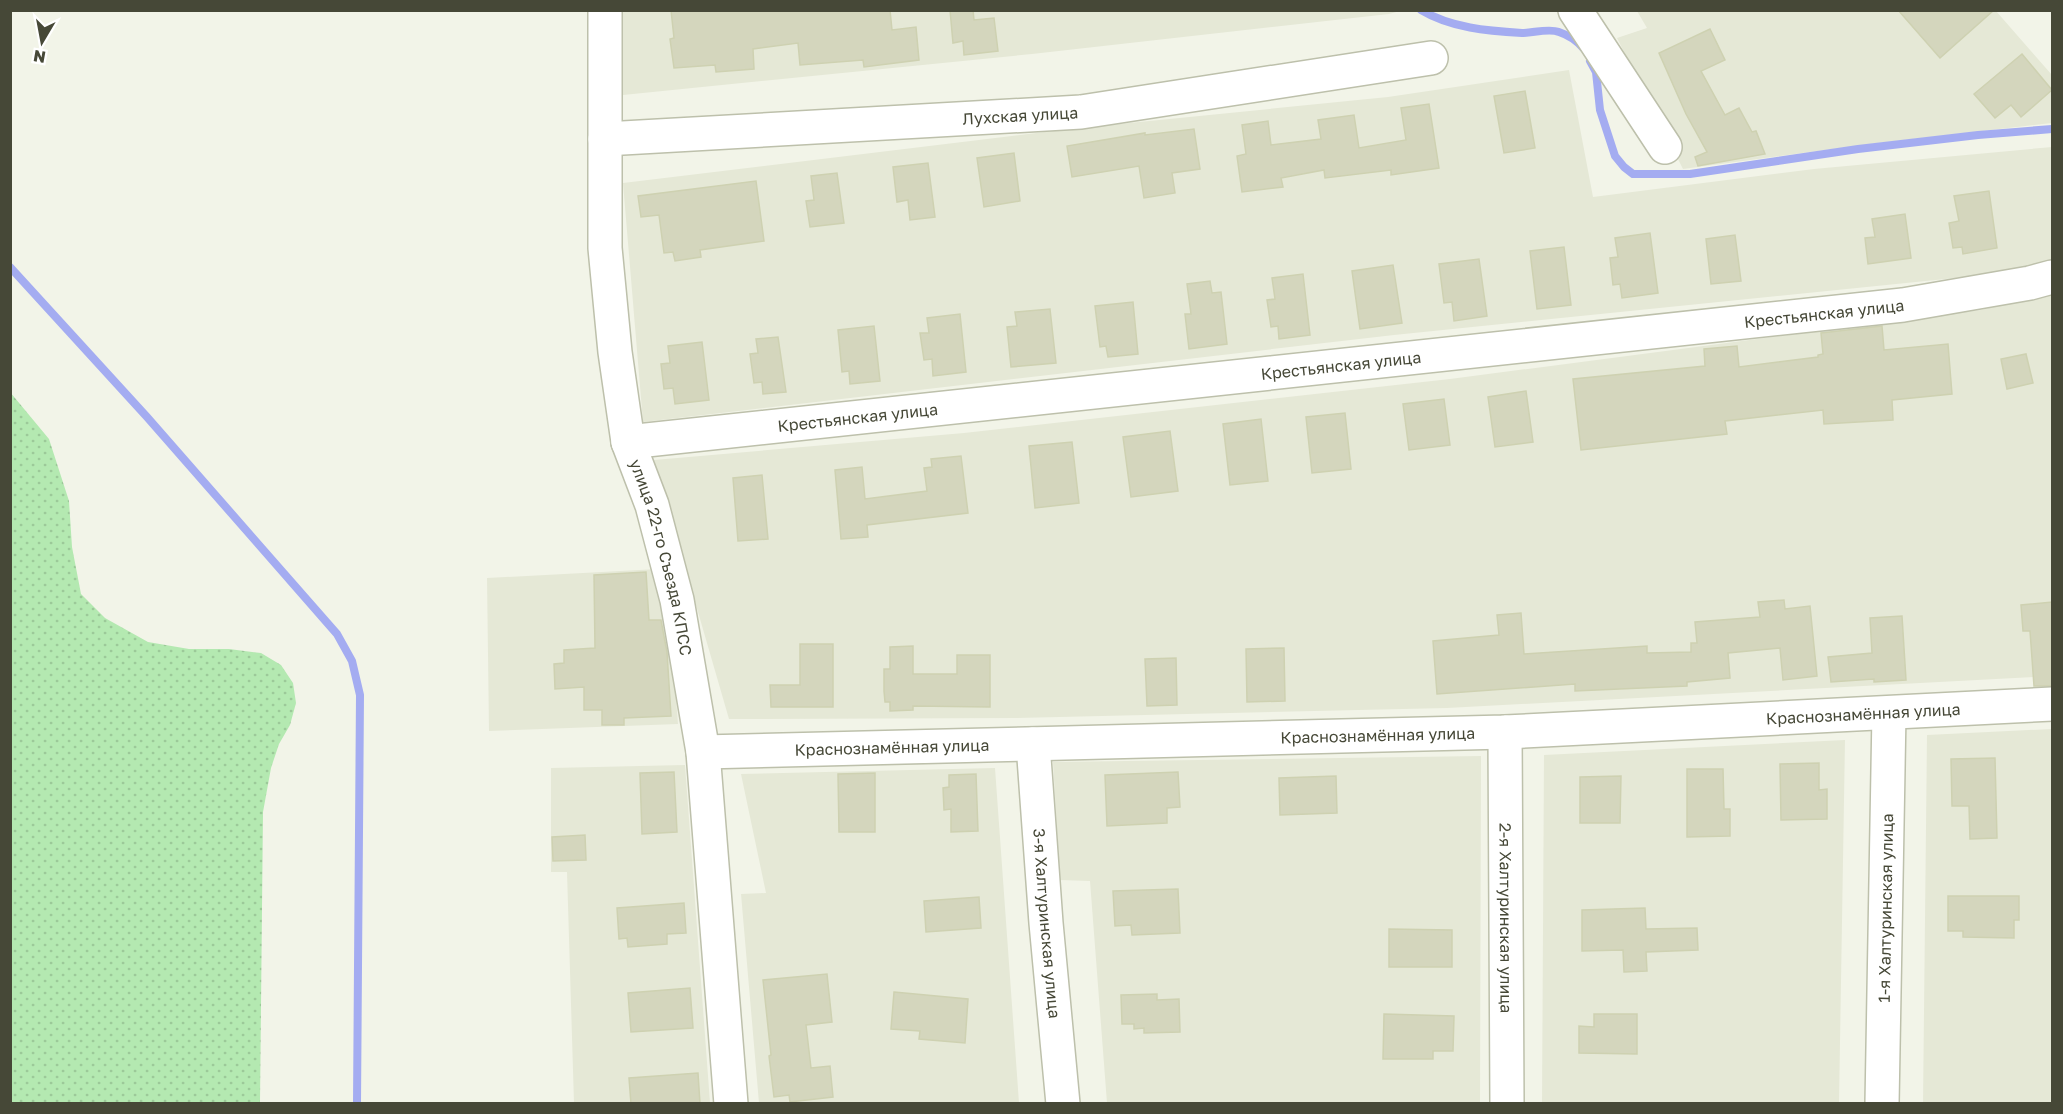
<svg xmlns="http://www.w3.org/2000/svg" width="2063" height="1114" viewBox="0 0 2063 1114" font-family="'Golos Text',sans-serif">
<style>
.residential{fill:#e5e8d6}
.grass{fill:url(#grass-dots)}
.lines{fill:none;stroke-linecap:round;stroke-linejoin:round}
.stream{stroke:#a4acf1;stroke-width:8}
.building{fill:#d4d6bd;stroke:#ced1b1;stroke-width:1.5}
.minor-casing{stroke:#bdc0ab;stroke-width:36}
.minor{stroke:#fff;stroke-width:33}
.labels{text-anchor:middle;stroke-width:4.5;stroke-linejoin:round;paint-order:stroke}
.street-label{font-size:16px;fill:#464837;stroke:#fff}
</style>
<defs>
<pattern id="grass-dots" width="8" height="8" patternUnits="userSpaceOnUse" patternTransform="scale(1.5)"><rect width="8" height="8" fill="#b4e9b1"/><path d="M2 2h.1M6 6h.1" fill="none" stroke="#9cc999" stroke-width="1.8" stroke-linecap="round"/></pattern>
</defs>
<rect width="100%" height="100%" fill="#f2f4e8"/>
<g class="residential">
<path d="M622 11H1400L1389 14 1032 54 623 95Z"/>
<path d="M1637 11H1996L2052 75V123L1878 143 1683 169 1617 38 1647 28Z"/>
<path d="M1569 70 1593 197 1814 169 2052 147V264L2035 270 1394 335 643 422 623 183 1069 129 1388 97Z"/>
<path d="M2052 293V676L1447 708 1017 718 729 719 654 460 964 433 1450 379 1981 310Z"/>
<path d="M658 569 670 622 678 724 489 731 487 578Z"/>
<path d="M2052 729V1103L1923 1104 1927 735Z"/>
<path d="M1845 740 1839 1103 1542 1104 1544 755Z"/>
<path d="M1481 756 1480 1103H1107L1090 881 1060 880 1053 762Z"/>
<path d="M685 765 710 1103H574L567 872H551V768Z"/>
<path d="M995 768 1019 1103H759L741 894 766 893 741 774Z"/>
</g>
<path class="grass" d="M10 392 49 439 69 501 72 547 81 594 105 618 148 642 189 649H229L261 653 281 665 293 683 296 703 290 725 279 744 271 768 263 812 260 1103H11Z"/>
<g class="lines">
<g class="stream">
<path d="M1421 10C1451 28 1488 31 1522 33 1533 33 1549 28 1559 32 1568 35 1577 41 1583 48"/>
<path d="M1590 61 1596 72 1600 110 1615 156 1624 167 1633 174H1690L1858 149 1978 135 2052 129"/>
<path d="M10 267 147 417 337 634 352 661 360 695 357 1104"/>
</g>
</g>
<g class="building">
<path d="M671 10H890L892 30 916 27 919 60 864 67 863 60 800 65 798 43 753 49 754 69 716 72 715 65 674 68 670 39 674 38Z"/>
<path d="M950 10H973L974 20 994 18 998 51 964 55 963 41 953 43Z"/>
<path d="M1898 10H1994L1940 58Z"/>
<path d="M1710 29 1725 60 1701 71 1725 115 1739 108 1752 132 1756 131 1765 154 1698 166 1695 157 1707 152 1686 114 1659 53Z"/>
<path d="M2022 54 2052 90 2021 117 2011 105 1995 118 1974 94Z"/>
<path d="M1525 91 1535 148 1504 153 1494 96Z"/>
<path d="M1429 104 1439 168 1391 175V170L1325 178 1324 170 1281 178 1283 187 1242 192 1237 156 1246 154 1242 125 1268 121 1271 145 1321 139 1318 120 1354 115 1359 148 1406 140 1401 108Z"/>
<path d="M1194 129 1200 169 1172 173 1175 193 1144 198 1139 166 1072 177 1067 146 1145 133V135Z"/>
<path d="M1014 153 1020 201 984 207 977 158Z"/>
<path d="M928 163 935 217 910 220 908 200 897 202 893 167Z"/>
<path d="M837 173 844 223 810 227 806 201 814 200 811 176Z"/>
<path d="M756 181 764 241 700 250 701 257 675 261 673 252 664 253 659 215 641 217 638 196Z"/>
<path d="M1989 191 1997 248 1963 254 1962 247 1953 248 1949 223 1959 221 1954 196Z"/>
<path d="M1905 214 1911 258 1868 264 1865 238 1875 237 1872 219Z"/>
<path d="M1650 233 1658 293 1622 298 1620 284 1613 285 1610 258 1618 257 1615 238Z"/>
<path d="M1735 235 1741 281 1711 284 1706 239Z"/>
<path d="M1564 247 1571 305 1537 309 1530 251Z"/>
<path d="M1479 259 1487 316 1454 321 1452 302 1444 303 1439 264Z"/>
<path d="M1393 265 1402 323 1360 329 1352 271Z"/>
<path d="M1303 274 1310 335 1279 339 1278 326 1271 327 1267 300 1275 299 1272 278Z"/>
<path d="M1210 281 1212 293 1221 292 1227 344 1189 349 1185 314H1191L1187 284Z"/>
<path d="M1133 302 1138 354 1108 357 1106 346 1100 347 1095 306Z"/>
<path d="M1050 309 1056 363 1011 367 1007 327 1017 326 1015 312Z"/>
<path d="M960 314 966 372 933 376 932 359 924 360 920 333H929L927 318Z"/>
<path d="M874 326 880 381 850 384 849 371 842 372 838 330Z"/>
<path d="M1882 326 1884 350 1948 344 1952 394 1892 400 1893 420 1824 424 1823 410 1725 421 1727 434 1581 450 1573 379 1705 366 1704 349 1737 346 1739 367 1818 357V355L1823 354 1821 333Z"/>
<path d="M778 337 786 392 763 394 762 382 754 383 750 354 758 353 756 339Z"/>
<path d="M702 342 709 400 675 404 673 388 664 389 661 364 670 363 668 346Z"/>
<path d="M2026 354 2033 383 2007 389 2001 359Z"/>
<path d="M1526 391 1533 442 1495 447 1488 397Z"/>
<path d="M1444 399 1450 445 1409 450 1403 404Z"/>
<path d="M1345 413 1351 469 1312 473 1306 417Z"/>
<path d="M1261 419 1268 481 1230 485 1223 424Z"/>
<path d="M1170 431 1178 491 1131 497 1123 437Z"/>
<path d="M1072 442 1079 503 1035 508 1029 446Z"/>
<path d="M961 456 968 513 867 525 868 537 841 539 835 470 862 467 865 499 927 491 924 468 932 467 931 459Z"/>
<path d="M762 475 768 539 738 541 733 478Z"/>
<path d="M646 572 649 620H661L667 652 671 716 624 718V725H602V710H584V687L555 689 554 664 564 663V650L595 648 594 575Z"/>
<path d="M1784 600 1785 609 1810 606 1817 676 1783 680 1780 648 1728 653 1730 678 1687 682V686L1575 691V684L1437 694 1433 641 1499 635 1497 615 1521 613 1524 654 1647 646V653L1691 652V643H1697L1695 622 1760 617 1758 602Z"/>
<path d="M2052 602V686H2034L2030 631H2023L2021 605Z"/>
<path d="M1902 616 1906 680 1874 682V679L1831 682 1828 657 1872 653 1870 618Z"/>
<path d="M800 644H833V707H771L770 685H800Z"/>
<path d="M913 646V674H957V655H990V707L913 706V710L890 711V702H885L884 691V669H890V647Z"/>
<path d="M1284 648 1285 701 1247 702 1246 649Z"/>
<path d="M1176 658 1177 705 1147 706 1145 659Z"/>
<path d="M1995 758 1997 838 1970 839 1969 806H1952L1951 759Z"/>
<path d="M1819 763V790L1827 789V819L1781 820 1780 764Z"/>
<path d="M1687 769H1723L1724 809H1730V836L1687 837Z"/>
<path d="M674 772 677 832 642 834 640 773Z"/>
<path d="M1178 772 1180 807 1167 808V823L1107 826 1105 775Z"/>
<path d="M875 773V832H839L838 774Z"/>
<path d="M976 774 978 831 951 832V809L944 810 943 788 949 787V775Z"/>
<path d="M1336 776 1337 813 1280 815 1279 778Z"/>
<path d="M1621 776 1620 823H1580V777Z"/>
<path d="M585 835 586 860 553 861 552 837Z"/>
<path d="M1178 889 1180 933 1132 935 1131 925 1115 926 1113 891Z"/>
<path d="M1948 896H2019V920H2014V938L1963 937V931H1948Z"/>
<path d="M979 897 981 928 926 932 924 901Z"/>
<path d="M684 903 686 933 667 934V944L628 947 627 938 619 939 617 908Z"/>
<path d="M1645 908 1646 929 1697 928 1698 950 1646 952 1647 971 1624 972 1623 950 1582 951V910Z"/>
<path d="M1389 929 1452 930V967H1389Z"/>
<path d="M827 974 832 1022 806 1025 811 1068 830 1066 833 1097 790 1102 789 1095 774 1097 769 1056 771 1055 763 980Z"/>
<path d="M690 988 693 1028 631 1032 628 993Z"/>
<path d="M894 992 968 999 965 1043 919 1039 920 1031 891 1029Z"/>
<path d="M1157 994V1000L1179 999 1180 1032 1144 1033V1028L1134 1029V1024H1122L1121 995Z"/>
<path d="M1384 1014 1454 1016 1453 1051H1433V1059H1383Z"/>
<path d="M1594 1014H1637V1054L1579 1053V1026L1594 1027Z"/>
<path d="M698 1073 700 1104H631L629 1078Z"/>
</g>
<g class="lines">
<g class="minor-casing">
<g id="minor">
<path id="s1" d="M605 10V248L615 352 628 442 652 505 677 600 703 752 731 1104"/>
<path d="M1575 10 1665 147"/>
<path id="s2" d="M605 139 1081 112 1431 58"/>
<path id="s3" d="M628 442 1903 305 2030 283 2052 277"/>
<path id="s4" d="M1505 732 1507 1104"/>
<path id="s5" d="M1033 744 1046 923 1063 1104"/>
<path id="s6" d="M703 752 1505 732 2052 704"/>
<path id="s7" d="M1882 1104 1889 713"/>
</g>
</g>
<use href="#minor" class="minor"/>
</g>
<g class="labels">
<g class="street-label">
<text dy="6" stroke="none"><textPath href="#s2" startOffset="416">Лухская улица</textPath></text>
<text dy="6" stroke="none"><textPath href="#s3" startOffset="1203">Крестьянская улица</textPath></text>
<text dy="6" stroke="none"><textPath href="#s3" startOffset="717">Крестьянская улица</textPath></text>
<text dy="6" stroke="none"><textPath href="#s3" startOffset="231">Крестьянская улица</textPath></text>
<text dy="6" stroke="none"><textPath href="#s1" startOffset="554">улица 22-го Съезда КПСС</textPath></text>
<text dy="6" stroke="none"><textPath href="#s6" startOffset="1161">Краснознамённая улица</textPath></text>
<text dy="6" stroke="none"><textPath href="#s6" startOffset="675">Краснознамённая улица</textPath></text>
<text dy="6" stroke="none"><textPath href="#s6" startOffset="189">Краснознамённая улица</textPath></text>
<text dy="6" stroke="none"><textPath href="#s7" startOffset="196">1-я Халтуринская улица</textPath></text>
<text dy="6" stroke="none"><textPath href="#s4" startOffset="186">2-я Халтуринская улица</textPath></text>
<text dy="6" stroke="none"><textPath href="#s5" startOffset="180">3-я Халтуринская улица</textPath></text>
</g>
</g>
<rect width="2063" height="1114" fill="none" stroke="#464837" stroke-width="24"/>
<g transform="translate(42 42) rotate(190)" stroke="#ffffff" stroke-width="4.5" paint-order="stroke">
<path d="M0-4.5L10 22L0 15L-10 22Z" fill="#464837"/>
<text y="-9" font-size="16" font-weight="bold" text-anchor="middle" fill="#464837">N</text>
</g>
</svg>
